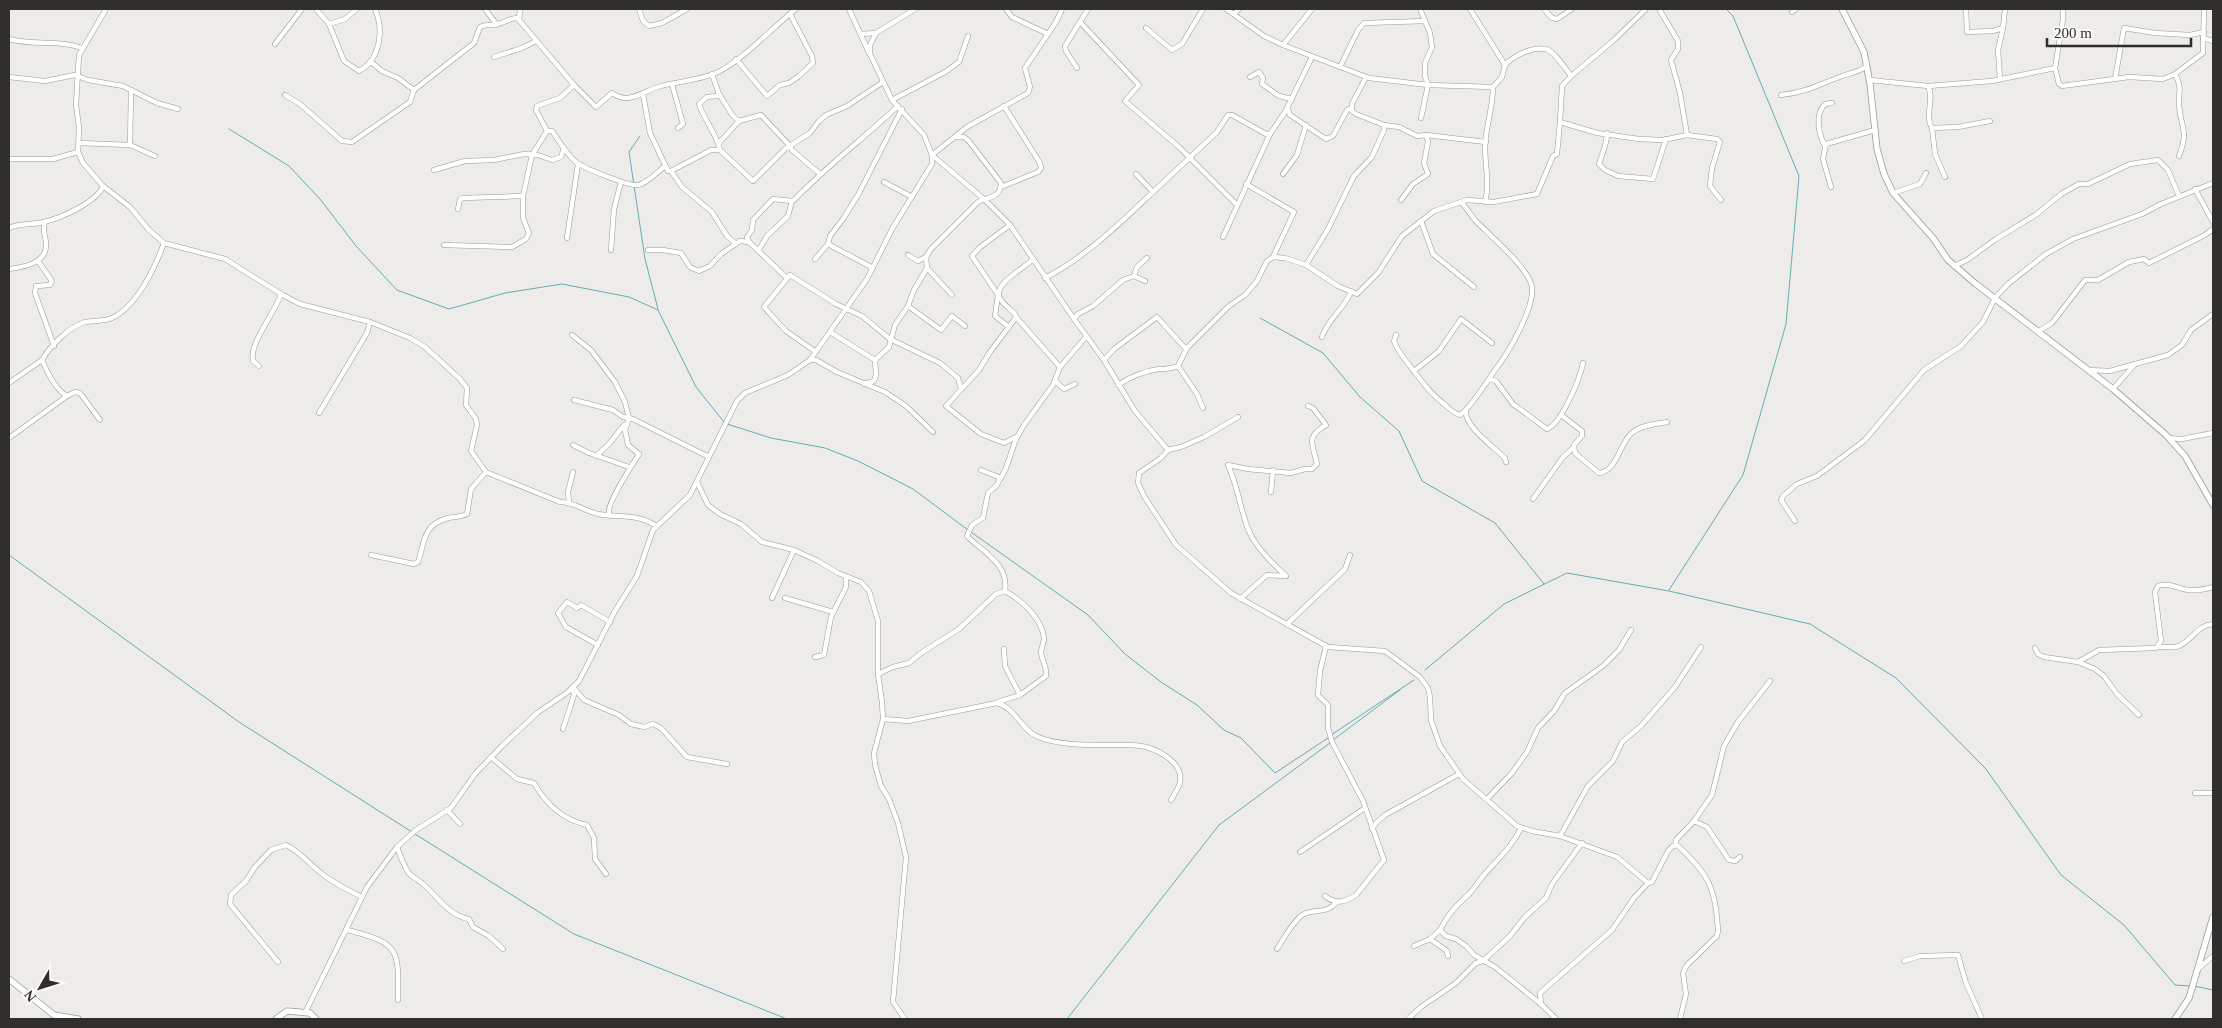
<svg xmlns="http://www.w3.org/2000/svg" width="2222" height="1028" viewBox="0 0 2222 1028" font-family="'Times New Roman',serif">
<style>
.lines{fill:none;stroke-linecap:round;stroke-linejoin:round}
.stream{stroke:#61aeb3;stroke-width:1}
.minor-casing{stroke:#9a9995;stroke-width:5.5}
.tertiary-casing{stroke:#9a9995;stroke-width:7}
.minor{stroke:#fff;stroke-width:4.5}
.tertiary{stroke:#fff;stroke-width:5.5}
</style>
<rect width="100%" height="100%" fill="#eeece8"/>
<g class="lines">
<g class="stream">
<path d="M229 129 289 166 320 199 356 246 397 290 449 309 505 293 562 284 629 297 658 310 696 387 724 422"/>
<path d="M640 136 629 152 645 259 658 309"/>
<path d="M1260 318 1323 353 1360 397 1399 431 1422 481 1495 523 1544 584"/>
<path d="M727 424 771 438 825 448 858 461 913 489 968 530"/>
<path d="M971 532 1088 615 1125 654 1161 682 1197 705 1224 730 1241 738 1275 773 1328 738"/>
<path d="M9 555 239 722 412 832"/>
<path d="M1669 590 1743 475 1786 324 1799 176 1733 16 1726 9"/>
<path d="M1425 670 1504 604 1567 573 1669 591 1810 624 1896 678 1986 769 2061 875 2124 925 2175 985 2190 986"/>
<path d="M1331 735 1414 680"/>
<path d="M1333 740 1400 690"/>
<path d="M415 834 574 934 787 1019"/>
<path d="M2194 986 2213 990"/>
<path d="M1067 1019 1219 825 1330 743"/>
</g>
<g class="minor-casing">
<g id="minor">
<path d="M106 9 79 55 76 105 79 127 78 152 83 163 103 186 130 207 149 230 164 243 225 259 281 294 300 304 370 322 410 338 425 347 460 379 467 388 466 405 476 419 477 425 471 451 486 472 560 502C575 502 584 511 598 514 618 518 638 513 656 526"/>
<path d="M316 9 329 24 344 61 359 71C381 59 384 29 375 9"/>
<path d="M485 9 497 25"/>
<path d="M520 9 519 20 574 85 596 107 612 93C628 105 642 92 658 87 677 81 699 81 718 72 747 57 770 29 796 9"/>
<path d="M639 9 643 21 649 26 662 23 687 9"/>
<path d="M849 9 869 53"/>
<path d="M1006 9 1012 17 1048 34"/>
<path d="M1062 9 1056 22 1025 68 1030 87 1028 93 967 127 932 155 985 200 1010 225 1074 319"/>
<path d="M1226 9 1264 36 1283 45 1369 78 1428 85 1493 87"/>
<path d="M1420 9 1425 21"/>
<path d="M1470 9 1505 65 1502 77 1493 87C1493 107 1486 126 1485 146 1485 166 1490 183 1485 202"/>
<path d="M1544 9 1552 18 1557 19 1572 9"/>
<path d="M1646 9 1613 41 1571 76 1562 86 1560 122 1597 133 1639 139 1663 140 1687 135 1717 139 1720 142 1712 168 1710 186 1721 200"/>
<path d="M1659 9 1678 41V49L1671 60 1680 93 1687 135"/>
<path d="M1966 9 1967 32 1993 31 2003 28 2005 9"/>
<path d="M2063 9V19L2055 68 2059 84 2062 86 2129 77 2163 79 2175 74 2203 53 2204 9"/>
<path d="M1792 12 1796 9"/>
<path d="M1234 14 1239 9"/>
<path d="M1080 22 1139 85 1125 101 1179 147 1237 205"/>
<path d="M329 24 345 19 357 9"/>
<path d="M1146 28 1172 50 1182 44 1203 9"/>
<path d="M861 34 876 33"/>
<path d="M2203 38 2213 41"/>
<path d="M9 39C34 46 57 39 82 48"/>
<path d="M275 44 302 9"/>
<path d="M1283 45 1312 9"/>
<path d="M494 57 522 48 536 41"/>
<path d="M1312 57 1287 108 1290 115 1326 139 1333 136 1347 110 1352 108"/>
<path d="M736 59 767 96 780 85 789 83 799 76 813 63 812 56 790 14"/>
<path d="M371 62 382 71 398 78 414 90 474 43 480 27C486 24 491 26 497 24 505 23 508 18 518 18"/>
<path d="M1505 65C1513 56 1533 46 1546 49 1555 52 1565 68 1571 76"/>
<path d="M1340 67 1358 30 1364 23 1425 21 1430 33 1432 47 1425 63V76L1428 85 1421 118"/>
<path d="M1077 68 1066 51 1065 46 1088 9"/>
<path d="M712 74 719 94 717 96 707 97 699 104C704 120 717 134 720 150L753 181 785 149 810 133 819 121 826 115 847 106 883 82"/>
<path d="M2175 74C2183 90 2178 91 2179 105 2181 130 2189 129 2179 156"/>
<path d="M9 77 45 81 75 75 88 80 123 86 157 103 178 109"/>
<path d="M1250 77 1259 72 1263 78 1262 84 1279 96 1292 99"/>
<path d="M1366 77 1352 104V111L1356 114 1384 125 1399 127 1417 136 1426 135 1486 142"/>
<path d="M2000 79 1998 50 2003 28"/>
<path d="M2115 79 2124 28 2155 33 2190 35 2204 32"/>
<path d="M1870 80 1928 86 1992 81 2055 68"/>
<path d="M672 84 683 124 678 128"/>
<path d="M1928 86C1935 99 1924 116 1932 128L1958 127 1990 121"/>
<path d="M643 94 650 133 668 171H671L711 150H720"/>
<path d="M719 94 733 116 739 121"/>
<path d="M285 95 300 104 342 141 352 142 410 102 414 90"/>
<path d="M1781 95C1804 93 1821 84 1842 76 1851 73 1859 72 1867 66"/>
<path d="M892 100 945 72 959 62 968 36"/>
<path d="M1932 128 1935 154 1945 177"/>
<path d="M547 131H552C559 141 567 155 576 162 583 168 631 187 638 185 648 183 656 173 664 167"/>
<path d="M1607 133C1607 145 1602 153 1599 164L1605 170 1618 176 1653 179 1666 139"/>
<path d="M79 143 130 145 155 156"/>
<path d="M719 143 739 121 761 115 790 146 792 150 820 174"/>
<path d="M130 145 131 90"/>
<path d="M1825 146C1819 135 1814 115 1825 104L1832 103"/>
<path d="M9 159H53L78 152"/>
<path d="M434 170 465 161 494 160 524 154 538 155 552 160 561 157 564 148"/>
<path d="M671 171 682 187 712 212 727 236 736 244"/>
<path d="M1136 174 1153 192 1217 132 1228 115H1232L1266 134H1270"/>
<path d="M1283 174 1297 155 1306 125"/>
<path d="M884 182 912 197"/>
<path d="M1246 184 1294 212 1273 257"/>
<path d="M1001 187 1038 172 1041 168 1040 163 1004 106"/>
<path d="M1831 187 1823 159 1826 144 1875 130"/>
<path d="M2195 189 2213 222"/>
<path d="M1893 193 1920 184 1926 173"/>
<path d="M1401 200 1413 184 1428 174 1424 163 1428 142 1426 135"/>
<path d="M458 209 460 199 463 198 523 196"/>
<path d="M1421 221 1433 254 1474 287"/>
<path d="M9 228C20 223 32 225 44 222 61 218 97 202 103 186"/>
<path d="M1223 237 1270 134 1287 109"/>
<path d="M567 238 578 164"/>
<path d="M828 244 873 268"/>
<path d="M444 245 512 247 526 239 529 233 523 218V196L532 155 547 131 536 110 537 106 560 98 574 85"/>
<path d="M611 250 614 209 621 182"/>
<path d="M648 250H663L681 253 690 267 699 271 710 266 721 254 740 241 749 242"/>
<path d="M758 251 767 236 788 216 792 201"/>
<path d="M908 255 918 261 926 257"/>
<path d="M815 259 828 244 830 236 843 219 858 195 902 109"/>
<path d="M38 261 52 281 50 285 36 286 35 293 54 346"/>
<path d="M1306 265 1338 286 1357 294 1378 273 1402 236 1434 211 1467 200 1494 202 1537 194 1553 156 1557 154 1560 122"/>
<path d="M1954 266 1967 260 1996 239 2037 214 2061 194 2079 184H2088L2130 164 2158 160 2168 170 2179 196"/>
<path d="M927 268 914 290 908 306 941 330 952 316 965 326"/>
<path d="M9 269C25 267 48 263 46 242 45 235 42 229 45 222"/>
<path d="M1134 276 1137 267 1147 258"/>
<path d="M787 278 749 242 747 237 752 230 753 220 773 199 792 201 794 200C827 166 864 138 898 106"/>
<path d="M1045 278C1086 257 1120 223 1153 192"/>
<path d="M1145 281 1134 276 1123 280 1093 306 1078 314 1074 319 1104 360 1135 411 1168 450"/>
<path d="M952 295 927 268 926 257 931 249 978 202C986 197 1001 199 1001 183L968 140 964 137H956"/>
<path d="M1016 317 1060 367"/>
<path d="M1009 327 995 316 998 295 972 256 979 248 1010 225"/>
<path d="M2039 331 2052 323 2085 280H2098L2129 262 2144 259 2149 263 2205 235 2213 229"/>
<path d="M830 332 875 360 876 375 874 381 864 384"/>
<path d="M572 335 591 350 615 382 625 402 629 418 625 430 628 445 639 454C632 465 606 504 609 514"/>
<path d="M1396 335 1394 341C1398 353 1406 360 1413 370 1423 383 1431 394 1444 404 1450 409 1453 413 1460 415 1469 410 1488 380 1495 370 1508 354 1535 307 1532 287 1529 268 1489 235 1475 220 1470 214 1467 208 1461 202"/>
<path d="M1322 337C1328 318 1345 309 1351 291"/>
<path d="M816 352 786 331 764 307 790 275 836 304 862 316 890 339 940 363 958 378 961 389"/>
<path d="M810 360H816L837 372 885 392 906 406 933 432"/>
<path d="M875 360 889 347 895 325 908 306"/>
<path d="M1104 360 1114 349 1157 317 1184 347 1187 348"/>
<path d="M259 366 253 361C249 343 275 313 281 294"/>
<path d="M1178 366 1197 394 1203 408"/>
<path d="M2088 370 2110 371 2168 355 2182 345 2191 330 2213 314"/>
<path d="M1414 371 1439 351 1461 319 1492 343"/>
<path d="M1490 379 1496 381 1513 404 1547 429C1561 424 1580 379 1583 363"/>
<path d="M1055 381 1064 389 1075 384"/>
<path d="M9 383 42 360"/>
<path d="M1118 385C1130 377 1144 371 1159 369 1166 369 1171 369 1178 366L1187 348 1229 306 1245 295 1257 281 1267 261 1273 257 1285 258 1306 265 1328 229 1354 176 1372 157 1384 130V125"/>
<path d="M2113 389 2135 364"/>
<path d="M574 400 613 410 623 417 633 419 709 457"/>
<path d="M1466 411C1464 426 1495 448 1505 458L1506 462"/>
<path d="M319 413 367 333 370 322"/>
<path d="M1561 415 1582 431V436L1574 445 1575 453 1599 473C1617 472 1620 441 1633 432 1642 425 1656 424 1667 422"/>
<path d="M1238 417 1204 437 1181 447 1168 450 1161 458 1139 473 1138 483 1144 496 1176 545 1231 593 1328 647 1385 651 1420 677 1428 688 1430 697 1431 720 1440 746 1463 779 1517 826 1532 831 1560 836 1617 857 1648 883 1652 882 1668 851 1673 846 1677 845C1709 874 1716 889 1718 931L1717 936 1687 965 1683 973 1686 994 1680 1019"/>
<path d="M100 420 80 393 75 392 67 396C56 390 47 372 42 360 50 346 69 327 85 322 94 320 103 322 112 318 137 306 155 268 164 243"/>
<path d="M1018 436 1004 443 981 434 946 406 979 370 990 352 1014 320 1016 317 1015 314C1010 309 1000 302 999 296 995 283 1026 267 1033 259"/>
<path d="M9 438 67 396"/>
<path d="M2168 438 2182 439 2213 433"/>
<path d="M573 445 589 453 629 467"/>
<path d="M596 456 609 444 624 425"/>
<path d="M981 470 1001 478 1006 468 1016 439 1024 425 1053 385 1060 367 1086 337"/>
<path d="M1000 478 997 485 988 493 983 518 972 525 967 536C984 553 1009 564 1005 591"/>
<path d="M697 482 708 505 720 514 741 524 762 542 794 550 818 561 838 573 861 582 869 591 878 621V674L882 702 883 719 874 753 875 765 881 786 889 799 898 823 906 857 893 1002 905 1019"/>
<path d="M1271 492 1273 470"/>
<path d="M1533 499 1563 457 1573 448"/>
<path d="M569 502 568 492 573 472"/>
<path d="M1795 521 1781 500 1783 496 1797 484 1817 476 1865 440 1924 370 1961 346 1983 322 1995 298 2008 284 2046 254 2073 239 2142 214 2161 204 2213 183"/>
<path d="M371 555 414 564 418 562C425 542 422 525 448 518 454 517 461 517 467 514L471 489 486 472"/>
<path d="M772 598 794 550"/>
<path d="M785 598 833 612"/>
<path d="M1240 599 1267 575 1286 576C1274 565 1255 546 1249 531 1240 510 1238 486 1228 465L1248 469 1291 473 1305 469H1312L1317 464C1313 445 1305 437 1326 425L1313 408 1308 406"/>
<path d="M1287 624 1345 569 1350 555"/>
<path d="M598 645 566 627 558 613 567 602 577 608 581 605 610 622"/>
<path d="M2158 647C2165 646 2173 649 2179 646 2192 640 2198 625 2213 624"/>
<path d="M2035 648 2038 654 2044 657 2078 662 2099 650 2156 648 2161 641 2155 592 2158 586C2169 582 2178 589 2189 590 2197 591 2206 589 2213 587"/>
<path d="M815 657 824 655 831 617 846 587V577"/>
<path d="M2078 662 2095 669 2104 676 2117 694 2139 715"/>
<path d="M878 674 893 667 909 663 921 653 959 629 996 594 1005 591C1021 600 1042 618 1044 638 1044 643 1041 648 1041 653 1042 662 1047 664 1046 676L1020 695"/>
<path d="M573 687 584 700 619 715 631 724 644 727 653 724 661 728 687 757 727 764"/>
<path d="M998 702 1020 695 1005 666 1004 649"/>
<path d="M883 719 908 721 997 703C1016 708 1021 730 1038 737 1061 746 1091 745 1115 745 1125 745 1136 744 1146 747 1161 751 1184 764 1180 783 1178 788 1174 795 1171 800"/>
<path d="M563 729 574 695 573 689"/>
<path d="M491 757 517 779 534 783C546 804 563 820 587 825L594 838 595 859 606 874"/>
<path d="M2195 793H2213"/>
<path d="M1488 798 1512 773 1527 752 1538 728 1554 711 1565 693 1603 666 1619 650 1631 630"/>
<path d="M447 810 460 824"/>
<path d="M1694 821 1707 827 1729 860 1735 861 1740 857"/>
<path d="M1372 829 1376 823 1385 815 1459 774"/>
<path d="M1560 836 1588 786 1613 761 1622 742 1641 726 1675 687 1701 647"/>
<path d="M1675 845 1676 840 1694 821 1712 795 1724 746 1738 722 1770 681"/>
<path d="M397 847C400 855 403 864 408 872 412 877 418 880 423 884 437 896 449 916 469 919L473 927 489 936 503 949"/>
<path d="M1300 852 1365 808"/>
<path d="M1325 896C1336 905 1345 902 1356 895L1384 860 1363 801 1332 742 1328 728V705L1318 695 1320 671 1326 646"/>
<path d="M347 930C399 943 399 948 398 1000"/>
<path d="M1440 930C1449 913 1455 907 1469 894 1474 889 1478 882 1483 876 1497 860 1512 847 1521 828"/>
<path d="M1430 939 1447 951 1448 956"/>
<path d="M1414 946 1430 939 1440 930 1446 936 1456 939 1466 946 1474 955 1495 967 1541 1004"/>
<path d="M1277 949C1283 940 1295 918 1304 914 1317 908 1325 915 1337 902"/>
<path d="M1904 961 1920 956 1958 955 1966 983 1982 1019"/>
<path d="M278 962 230 904 231 895 246 881 255 867 271 850 286 845C301 852 308 863 321 873 333 883 348 890 362 897"/>
<path d="M2199 968 2213 956"/>
<path d="M305 1013 367 887 397 847 416 830 451 808 475 774 502 746 537 713 568 692 579 681 615 611 637 576 653 530 690 495 737 401 745 393 788 375 810 360 867 279 892 229 932 164V155L924 135 892 100 870 54V45L876 33 915 9"/>
<path d="M1408 1019 1421 1007 1456 983 1476 963 1483 961 1510 936 1525 917 1546 898 1552 884 1582 843"/>
<path d="M1556 1019 1541 1004 1540 993 1612 930 1634 898 1648 883"/>
</g>
</g>
<g class="tertiary-casing">
<g id="tertiary">
<path d="M1842 9 1864 52 1870 84 1877 149 1884 174 1893 193 1933 238 1948 260 1976 284 2113 389 2165 434 2185 456 2213 505"/>
<path d="M9 979 54 1015 78 1019"/>
<path d="M276 1019 287 1011 310 1013 316 1019"/>
<path d="M2175 1019 2189 998 2213 917"/>
</g>
</g>
<use href="#minor" class="minor"/>
<use href="#tertiary" class="tertiary"/>
</g>
<rect width="2222" height="1028" fill="none" stroke="#302f2e" stroke-width="20"/>
<g transform="translate(40 988) rotate(231)" stroke="#fbf9f5" stroke-width="4" paint-order="stroke">
<path d="M0-4L9 19L0 12L-9 19Z" fill="#302f2e"/>
<text y="-8" font-size="14" font-weight="bold" text-anchor="middle" fill="#302f2e">N</text>
</g>
<path d="M2047 38v8h144v-8" fill="none" stroke="#302f2e" stroke-width="2.5"/>
<text x="2054" y="38" font-size="15" fill="#302f2e" stroke="#fbf9f5" stroke-width="4" paint-order="stroke">200 m</text>
</svg>
